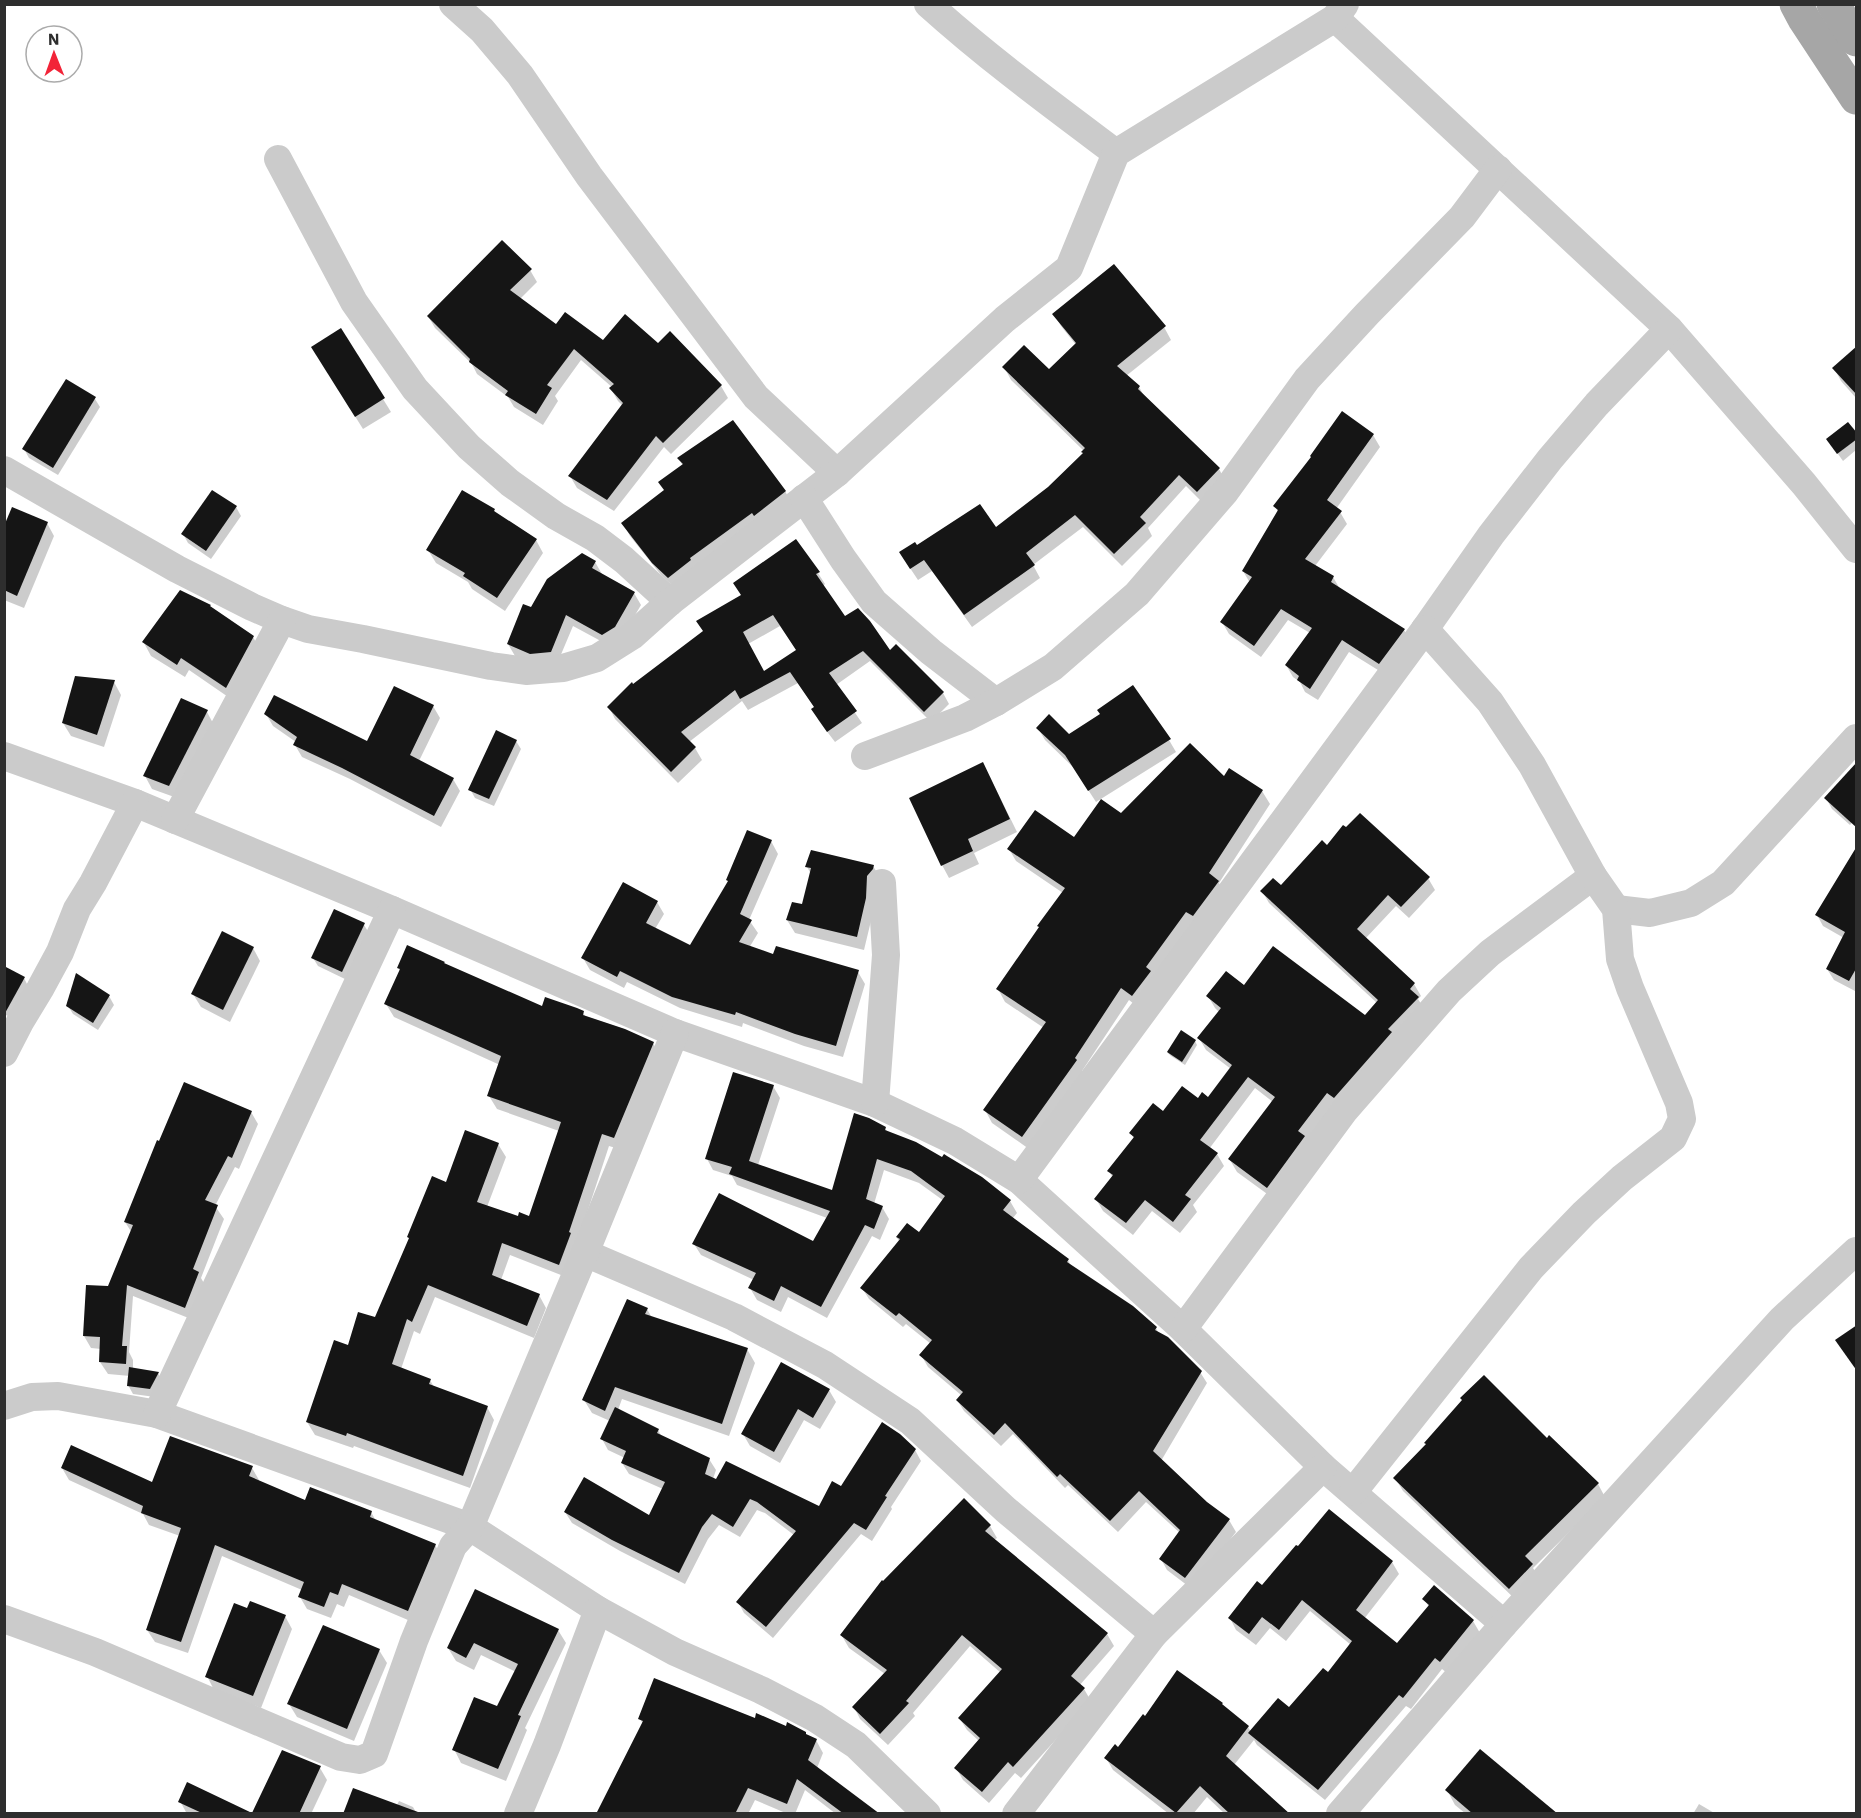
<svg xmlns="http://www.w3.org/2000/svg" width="1861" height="1818" viewBox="0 0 1861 1818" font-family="'IBM Plex Sans',sans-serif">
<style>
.shadow{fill:#0003;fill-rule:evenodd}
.building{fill:#151515;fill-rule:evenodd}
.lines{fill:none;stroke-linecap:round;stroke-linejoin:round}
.minor{stroke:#cbcbcb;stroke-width:28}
.major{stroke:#a6a6a6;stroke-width:33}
</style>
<rect width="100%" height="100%" fill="#fff"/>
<g class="shadow">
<path d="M530 270 537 282 520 299 556 326 603 342 658 345 670 333 721 386 728 398 671 454 664 447 614 511 577 488 570 476 623 406 618 401 611 389 613 388 581 360 555 396 558 401 543 425 514 407 508 397 477 374 472 364 435 328 428 316Z"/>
<path d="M1054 314 1164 327 1171 340 1126 376 1139 387 1146 399 1219 469 1226 482 1204 504 1186 486 1148 528 1152 536 1122 566 1083 527 1033 565 1040 578 972 627 932 571 918 580 908 565 917 547 996 530 1049 488 1084 454V451L1011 380 1004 367 1049 371 1076 345 1061 326Z"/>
<path d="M1856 348V398L1841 381 1834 368Z"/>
<path d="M320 360 383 399 391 412 363 429Z"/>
<path d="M95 399 100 407 58 475 29 458 24 449Z"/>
<path d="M1373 435 1380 447 1336 509 1340 512 1347 524 1315 566 1333 577 1340 589 1404 630 1411 642 1386 675 1349 652 1318 700 1305 692 1300 682 1293 677 1286 665 1310 633 1288 620 1261 657 1229 634 1222 622 1250 583 1243 571 1278 512 1275 506Z"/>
<path d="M1856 436V450L1843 461 1828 440Z"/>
<path d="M679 459 785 491 792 504 676 589 661 575 630 536 623 523 665 491 683 466Z"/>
<path d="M236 507 241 516 211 559 188 543 183 534Z"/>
<path d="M494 510 496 514 536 540 543 553 505 611 472 589 468 582 436 563 428 550Z"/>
<path d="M47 523 54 536 24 608 4 600V530Z"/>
<path d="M796 541 818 573 825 584 823 586 845 619 943 693 949 704 931 722 870 661 836 685 862 723 835 742 819 721 813 710 815 708 798 683 748 710 742 701 689 742 695 748 702 760 678 783 615 719 609 707 633 686 704 632ZM780 626 797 651 764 673 748 644Z"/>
<path d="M595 562 602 574 634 593 641 605 621 639 610 646 573 626 557 664 515 656 508 644 531 609Z"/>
<path d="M212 609 253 637 261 651 234 701 189 670 185 677 151 656 144 643Z"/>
<path d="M114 682 121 695 104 747 71 736 63 723Z"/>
<path d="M433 706 440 718 419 761 453 779 460 791 441 827 350 779 302 757 295 745 296 742 273 726 266 714 368 743Z"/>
<path d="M207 712 214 725 177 798 152 789 145 776Z"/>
<path d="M1038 728 1069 736 1169 740 1176 752 1096 802 1074 768 1045 740Z"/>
<path d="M516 741 521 749 494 806 475 798 470 789Z"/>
<path d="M990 777 1017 832 974 853 979 864 949 878 942 865Z"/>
<path d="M1225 779 1262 791 1270 804 1219 883 1225 894 1139 1008 1129 1000 1082 1071 1083 1073 1029 1149 992 1123 985 1110 1044 1028 1005 1002 998 989 1063 893 1016 861 1009 849 1075 839 1121 815Z"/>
<path d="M1826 798 1856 818 1850 825 1832 809Z"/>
<path d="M771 841 778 854 749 920 758 933 749 948 774 956 858 972 865 984 843 1057 804 1046 743 1023 742 1027 680 1008 627 982 624 988 590 970 583 958 657 902 664 914 655 929 691 947Z"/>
<path d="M1327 847 1428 878 1435 890 1409 918 1396 906 1365 939 1414 984 1421 996 1418 999 1425 1010 1274 1199 1237 1172 1230 1160 1273 1102 1255 1088 1209 1149 1217 1154 1224 1166 1193 1205 1197 1212 1180 1233 1152 1211 1133 1235 1103 1211 1096 1199 1113 1178 1109 1171 1134 1139 1131 1133 1164 1113 1198 1100 1208 1099 1231 1069 1206 1050 1199 1038 1219 1012 1215 1008 1208 996 1244 987 1365 1017 1377 1003 1269 903 1262 891 1281 887Z"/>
<path d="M1856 849V989L1855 991 1834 980 1827 969 1844 938 1823 926 1817 915Z"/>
<path d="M873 866 881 879 864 950 795 933 787 920 803 906 811 874 807 867Z"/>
<path d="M364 925 369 933 347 980 318 966 313 958Z"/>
<path d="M253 948 260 961 230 1022 201 1007 193 994Z"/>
<path d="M4 968 24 978 31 992 16 1020 4 1014Z"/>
<path d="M398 968 543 1008 583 1013 586 1017 653 1043 660 1056 622 1150 609 1146 566 1277 510 1255 501 1280 539 1295 546 1308 534 1338 435 1297 420 1334 414 1331 401 1369 430 1380 434 1387 487 1407 494 1420 470 1488 354 1446 353 1448 315 1435 307 1422 349 1347 376 1319 410 1240 408 1237 447 1184 498 1144 506 1157 487 1207 519 1218H529L559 1131 497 1109 489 1096 500 1065 394 1017 386 1004 401 972Z"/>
<path d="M77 976 109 996 114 1005 98 1030 73 1014 68 1006Z"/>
<path d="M1181 1032 1195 1041 1197 1045 1185 1065 1171 1056 1168 1053Z"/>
<path d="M773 1086 780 1098 758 1165 833 1192 885 1128 888 1133 981 1178 1010 1201 1017 1213 1012 1219 1068 1260 1072 1268 1156 1328 1159 1334 1200 1372 1207 1383 1161 1461 1206 1503 1229 1520 1236 1532 1192 1589 1167 1570 1161 1559 1180 1533 1146 1502 1118 1532 1068 1485 1065 1488 1013 1434 1001 1446 964 1411 957 1400 961 1395 928 1367 921 1355 931 1344 906 1324 903 1327 869 1299 862 1288 900 1242 897 1238 919 1234 944 1201 919 1183 884 1170 874 1204 882 1207 889 1219 880 1240 872 1236 827 1318 788 1297 781 1312 757 1300 750 1288 754 1280 701 1255 694 1244 814 1243 827 1218 737 1185 732 1176 713 1170 707 1159Z"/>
<path d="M251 1112 258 1124 239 1169 235 1167 215 1206 224 1219 201 1278 205 1285 191 1319 133 1296 129 1352 133 1360V1369L158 1373 162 1381 155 1397 133 1394 128 1385 130 1376 108 1374 100 1362 101 1349 91 1348 84 1336 109 1288 132 1233 125 1222Z"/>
<path d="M647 1309 652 1318 747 1349 755 1363 729 1436 622 1399 618 1410 658 1430 662 1437 709 1459 716 1470 713 1479 820 1508 841 1488 915 1450 921 1461 891 1507 892 1509 872 1541 861 1534 773 1638 744 1613 738 1602 794 1535 765 1513 757 1510 740 1537 719 1525 708 1539 685 1584 620 1551 572 1523 565 1512 650 1517 663 1489 629 1474 622 1463 625 1458 608 1450 602 1439 610 1421 592 1413 584 1400Z"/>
<path d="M829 1390 836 1402 820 1429 804 1420 780 1463 750 1446 743 1434Z"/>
<path d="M1549 1437 1598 1484 1605 1497 1533 1568 1539 1578 1517 1601 1403 1491 1395 1478 1427 1445 1547 1440Z"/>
<path d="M171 1438 252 1468 259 1480V1482L306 1502 371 1512 376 1521 435 1545 442 1557 415 1623 349 1595 344 1607 337 1604 331 1618 307 1609 300 1597 302 1590 222 1556 188 1653 155 1642 147 1630 180 1536 149 1525 143 1514 69 1480 62 1468 153 1484Z"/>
<path d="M1329 1512 1392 1562 1399 1574 1364 1619 1398 1645 1429 1607 1424 1599 1434 1587 1473 1621 1480 1633 1447 1673 1442 1669 1411 1709 1406 1706 1325 1800 1257 1745 1254 1740 1234 1765 1288 1814H1225L1207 1797 1193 1814H1169L1113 1770 1106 1758 1118 1749 1224 1708 1248 1727 1251 1732 1289 1709 1328 1674 1351 1645 1310 1611 1286 1641 1270 1628 1256 1645 1236 1630 1230 1618 1263 1587 1299 1549Z"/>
<path d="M990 1526 997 1538 994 1540 1107 1634 1114 1646 1079 1686 1084 1689 1091 1701 1021 1778 1015 1773 989 1803 963 1780 956 1768 979 1741 967 1730 960 1719 1001 1673 970 1646 913 1713 915 1716 888 1745 860 1719 854 1707 885 1674 849 1648 842 1636Z"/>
<path d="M476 1591 558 1630 566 1643 525 1728 527 1730 506 1781 461 1763 454 1749 498 1708 516 1672 481 1655 474 1670 456 1661 448 1648Z"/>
<path d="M248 1610 285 1616 292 1629 261 1708 214 1690 207 1676Z"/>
<path d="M379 1650 387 1663 354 1741 297 1717 289 1704Z"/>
<path d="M640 1719H755L807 1736 816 1740 823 1753 817 1768 874 1814H836L805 1790 795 1814H788L755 1800 748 1814H598L643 1724Z"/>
<path d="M320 1768 327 1780 311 1814H254Z"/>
<path d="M1447 1790 1556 1814H1466L1455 1805Z"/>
<path d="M180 1801 250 1814H187Z"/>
<path d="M399 1801 413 1807 417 1814 397 1805Z"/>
<path d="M1699 1804 1716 1814H1693Z"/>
</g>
<g class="building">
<path d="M502 240 532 269 510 290 556 324 565 312 603 340 625 314 658 343 670 331 722 385 663 443 656 436 607 500 568 476 623 403 609 388 614 384 574 349 547 385 552 388 536 414 505 395 508 391 469 362 470 359 427 316Z"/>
<path d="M1114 264 1166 326 1117 366 1140 386 1138 389 1220 468 1197 492 1179 475 1140 517 1146 523 1114 554 1075 515 1026 553 1035 565 964 615 924 560 910 569 899 552 915 542 917 545 980 504 996 527 1048 487 1083 453 1081 452 1085 448 1002 367 1024 345 1049 369 1076 343 1052 314Z"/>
<path d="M341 328 385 398 355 417 311 347Z"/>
<path d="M1857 346V395L1832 368Z"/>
<path d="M66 379 96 397 53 468 22 449Z"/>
<path d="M1342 411 1374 434 1327 500 1342 511 1305 559 1334 576 1331 582 1405 629 1379 664 1342 640 1310 689 1297 680 1299 676 1285 665 1312 628 1281 609 1254 646 1220 622 1252 577 1242 571 1278 510 1273 506 1311 457 1310 456Z"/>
<path d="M733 420 786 491 754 516 752 513 690 558 691 560 668 578 652 563 621 523 664 490 658 482 683 464 677 458Z"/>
<path d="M1848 422 1857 433V439L1837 454 1826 439Z"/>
<path d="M212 490 237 506 206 551 181 534Z"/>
<path d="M462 490 495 509 494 511 537 539 497 598 463 576 465 573 426 550Z"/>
<path d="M12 507 48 522 17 596 4 590V526Z"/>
<path d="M796 539 820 572 816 574 845 616 858 608 870 621 890 650 896 644 944 692 924 712 863 651 829 673 857 711 827 732 811 709 814 707 790 672 740 699 735 690 681 732 696 747 671 772 607 707 632 682 633 684 703 631 696 621 741 595 733 583ZM773 615 796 650 764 671 743 632Z"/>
<path d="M582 553 596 561 592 568 635 592 615 627 602 635 566 615 551 652 530 654 507 644 523 604 531 607 547 579Z"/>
<path d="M180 590 211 605 210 606 254 636 226 688 181 658 177 665 142 642Z"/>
<path d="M75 676 115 680 97 735 62 723Z"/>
<path d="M1133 685 1171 739 1088 791 1065 755 1036 728 1049 714 1069 734 1100 714 1097 710Z"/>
<path d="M394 686 434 705 410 755 454 778 434 816 342 768 293 745 297 737 264 714 274 695 367 741Z"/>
<path d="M181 698 208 710 169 786 143 776Z"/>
<path d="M496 730 517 740 489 799 468 790Z"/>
<path d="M1190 743 1224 776 1229 768 1263 790 1209 873 1219 881 1193 916 1186 912 1146 967 1151 971 1132 996 1121 988 1075 1058 1077 1060 1022 1137 983 1110 1046 1022 996 989 1039 927 1037 926 1065 888 1007 849 1035 810 1074 837 1101 799 1121 813Z"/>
<path d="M983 762 1010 819 968 839 973 851 941 866 909 798Z"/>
<path d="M1857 762V828L1824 798Z"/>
<path d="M1360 813 1430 877 1401 907 1388 895 1357 929 1415 983 1410 989 1419 997 1388 1029 1392 1032 1334 1098 1327 1093 1298 1131 1305 1136 1267 1188 1228 1159 1275 1097 1248 1077 1200 1140 1218 1153 1185 1195 1191 1199 1173 1222 1145 1200 1126 1223 1094 1199 1113 1175 1107 1171 1134 1137 1129 1133 1153 1103 1163 1111 1182 1086 1198 1098 1202 1092 1208 1097 1232 1065 1197 1038 1221 1008 1206 996 1226 971 1244 985 1273 946 1365 1015 1378 1000 1260 891 1273 878 1281 885 1322 840 1327 845 1343 825 1346 827Z"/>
<path d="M747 830 772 840 740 914 752 920 739 942 773 954 776 946 859 970 836 1046 795 1034 736 1012 735 1015 672 997 620 971 617 977 581 958 623 882 658 901 646 923 690 945 728 881 726 880Z"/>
<path d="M1857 846V967L1849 981 1826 969 1845 932 1815 915Z"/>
<path d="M811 850 874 865 873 869 867 876 866 898 857 937 786 920 792 902 802 904 811 868 805 867Z"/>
<path d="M334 909 365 923 342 972 311 958Z"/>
<path d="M222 931 254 947 223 1010 191 994Z"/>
<path d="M407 945 445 962 444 963 542 1006 545 997 577 1008 584 1011 583 1015 625 1029 654 1042 614 1138 602 1134 569 1232 571 1233 559 1265 502 1243 492 1275 540 1294 527 1326 428 1285 412 1322 407 1319 392 1364 431 1379 429 1384 488 1406 463 1476 347 1433 346 1436 306 1422 334 1340 348 1345 358 1312 375 1317 409 1238 407 1237 432 1176 446 1182 465 1130 499 1143 477 1202 518 1216 519 1212 529 1216 561 1122 487 1096 501 1056 384 1004 400 969 397 968Z"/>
<path d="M4 966 25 977 4 1015Z"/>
<path d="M76 973 110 995 93 1023 66 1006Z"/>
<path d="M1181 1030 1196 1040 1182 1062 1167 1052Z"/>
<path d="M733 1072 774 1085 749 1161 832 1190 854 1113 869 1118 886 1127 885 1130 916 1142 942 1157 944 1154 947 1156 982 1177 1011 1200 1003 1210 1069 1259 1067 1262 1133 1306 1157 1327 1155 1330 1168 1337 1202 1371 1153 1451 1207 1502 1230 1519 1185 1578 1159 1559 1180 1530 1139 1491 1110 1521 1060 1474 1057 1477 1005 1423 994 1435 956 1400 963 1392 919 1355 932 1340 899 1313 896 1316 860 1288 900 1239 896 1237 907 1223 919 1232 945 1196 911 1171 877 1159 866 1199 883 1206 874 1229 865 1225 821 1307 781 1286 774 1301 748 1288 756 1273 692 1244 719 1193 813 1241 830 1211 729 1174 732 1167 705 1159Z"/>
<path d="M184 1082 252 1111 232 1158 228 1156 205 1200 218 1205 193 1269 199 1272 185 1308 127 1285 122 1346H127L126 1364 99 1362 100 1337 83 1336 86 1285 108 1286 133 1225 124 1222 157 1140 159 1141Z"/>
<path d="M627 1299 648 1308 645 1314 748 1348 722 1424 615 1387 605 1411 582 1400Z"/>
<path d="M1857 1325V1371L1835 1340Z"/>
<path d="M781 1362 830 1389 813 1418 798 1409 774 1452 741 1434Z"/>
<path d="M129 1367 159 1372 150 1389 127 1386Z"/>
<path d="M1484 1375 1547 1438 1549 1435 1599 1483 1525 1556 1533 1564 1509 1589 1393 1478 1426 1444 1424 1443 1462 1400 1460 1398Z"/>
<path d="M615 1407 659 1429 657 1433 710 1458 705 1474 716 1479 726 1461 819 1506 832 1481 841 1486 882 1422 900 1434 916 1449 885 1496 887 1497 866 1530 854 1523 766 1627 736 1602 796 1531 757 1502 750 1499 733 1527 712 1514 702 1527 679 1573 612 1540 564 1512 584 1477 649 1515 665 1482 621 1463 626 1451 600 1439Z"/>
<path d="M170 1436 253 1466 249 1476 305 1500 310 1487 372 1511 370 1517 436 1544 408 1611 342 1584 338 1595 330 1592 324 1607 298 1597 304 1582 215 1545 181 1642 146 1630 181 1528 141 1513 143 1506 61 1468 71 1445 152 1482Z"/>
<path d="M964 1498 991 1525 985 1531 1108 1633 1071 1676 1085 1688 1013 1767 1008 1762 982 1792 954 1768 980 1738 958 1718 1002 1669 962 1635 906 1701 909 1703 880 1734 852 1707 887 1670 840 1635 882 1580 883 1581Z"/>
<path d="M1329 1509 1393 1561 1356 1610 1397 1643 1429 1605 1422 1599 1434 1585 1474 1620 1440 1662 1435 1658 1403 1698 1399 1695 1318 1790 1248 1733 1278 1698 1289 1707 1323 1668 1328 1672 1352 1641 1302 1600 1279 1630 1262 1617 1249 1634 1228 1618 1257 1581 1262 1585 1296 1545 1298 1546Z"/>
<path d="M475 1589 559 1629 518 1715 521 1716 498 1769 452 1750 474 1697 497 1706 518 1664 474 1643 466 1658 447 1648Z"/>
<path d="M250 1601 286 1615 253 1696 205 1677 234 1603 247 1608Z"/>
<path d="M323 1625 380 1649 347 1729 287 1704Z"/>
<path d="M1177 1670 1223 1703 1222 1704 1249 1726 1226 1756 1290 1814H1230L1200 1786 1176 1813 1104 1758 1115 1744 1118 1747 1143 1714 1145 1716Z"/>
<path d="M654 1678 755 1718 756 1713 786 1726 787 1722 806 1732V1734L817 1739 808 1760 880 1814H844L797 1779 787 1804 748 1788 735 1814H596L643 1721 638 1719Z"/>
<path d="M1480 1749 1558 1814H1473L1445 1790Z"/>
<path d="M282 1750 321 1766 299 1814H204L178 1802 187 1782 252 1813Z"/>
<path d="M353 1788 418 1812 417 1814H343Z"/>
</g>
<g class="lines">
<g class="minor">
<path d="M453 4 482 30 520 75 589 176 756 397 837 473"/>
<path d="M928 4C988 58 1052 105 1116 153"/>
<path d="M1335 18 1669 329 1804 484 1856 549"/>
<path d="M278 159 354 302 415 389 469 447 510 483 556 516 595 538 624 560 670 602"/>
<path d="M4 470 177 569 252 607 282 620 308 629 363 639 491 666 526 671 563 668 597 658 632 636 670 602 837 473 1005 319 1069 268 1116 153 1335 18 1345 4"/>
<path d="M804 498 843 559 874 602 931 652 996 702"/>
<path d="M4 756 135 803 392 910 675 1033 875 1103 955 1141 1019 1180 1183 1329 1323 1467 1504 1624"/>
<path d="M865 756 965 718 996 702 1053 667 1137 594 1225 492 1307 379 1367 314 1462 217 1498 169"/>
<path d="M175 820 282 620"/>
<path d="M1616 909 1650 913 1691 903 1723 883 1856 738"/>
<path d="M4 1053 20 1022 40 989 60 952 77 909 93 883 135 803"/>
<path d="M875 1103 886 955 882 883"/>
<path d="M1019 1180 1425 629 1491 535 1550 459 1597 404 1669 329"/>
<path d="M585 1253 734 1317 825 1365 910 1421 1006 1510 1154 1634"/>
<path d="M1183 1329 1345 1110 1449 991 1490 953 1593 876"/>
<path d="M4 1406 32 1397 58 1396 157 1414 470 1527 598 1610 675 1652 761 1690 815 1718 856 1745 927 1814"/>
<path d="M157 1414 392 910"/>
<path d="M1353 1492 1531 1268 1584 1213 1622 1178 1673 1138 1682 1119 1679 1103 1630 988 1620 959 1616 909 1593 876 1532 765 1490 702 1425 629"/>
<path d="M4 1619 95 1652 341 1757 360 1760 374 1754 414 1641 453 1546 470 1527 585 1253 675 1033"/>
<path d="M518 1814 547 1745 598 1610"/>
<path d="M1016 1814 1154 1634 1323 1467"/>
<path d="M1340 1814 1504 1624 1782 1319 1856 1251"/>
</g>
<g class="major">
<path d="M1796 4 1804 19 1856 98"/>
<path d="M1833 4 1856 40"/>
</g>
</g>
<rect width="1861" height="1818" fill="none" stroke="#2e2e2e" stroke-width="12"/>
<g transform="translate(54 54) rotate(359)"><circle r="28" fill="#ffffff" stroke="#ababab" stroke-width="1.5"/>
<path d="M0-4.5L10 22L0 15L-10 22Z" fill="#f22438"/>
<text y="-9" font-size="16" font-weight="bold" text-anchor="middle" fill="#2e2e2e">N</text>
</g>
</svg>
